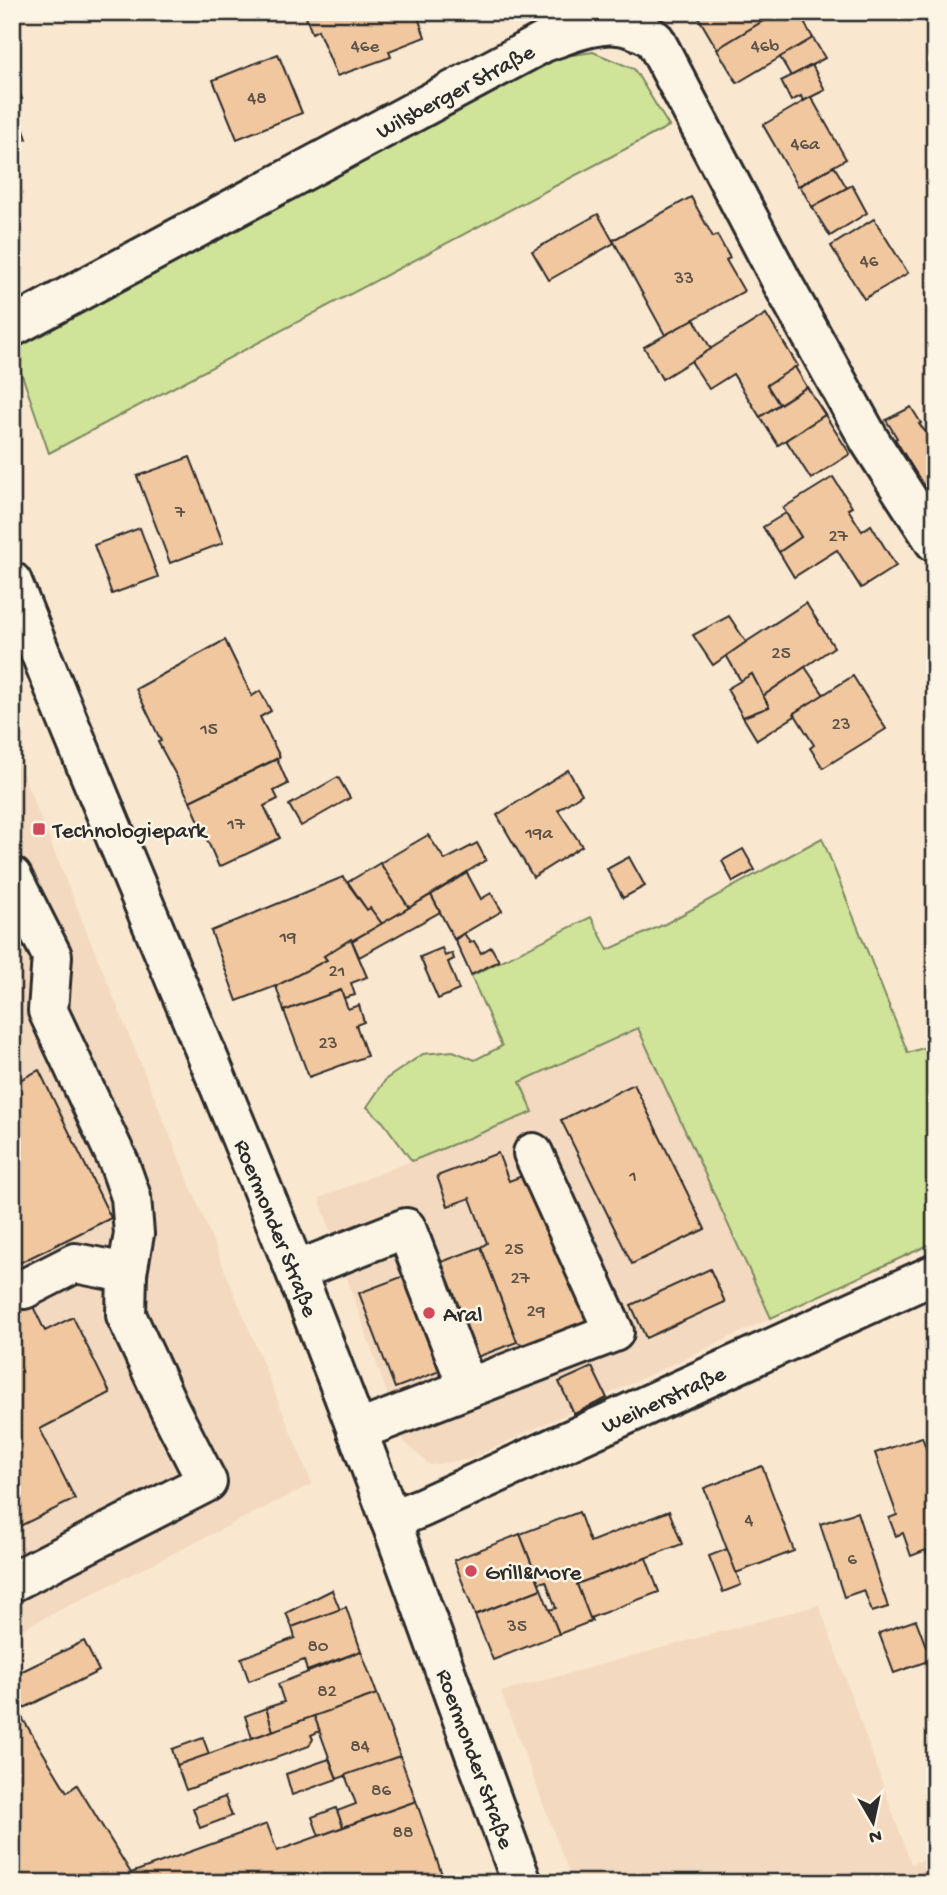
<svg xmlns="http://www.w3.org/2000/svg" width="947" height="1895" viewBox="0 0 947 1895" font-family="'Gochi Hand',sans-serif">
<style>
.built{fill:#f3d9bf}
.green{fill:#cfe499;stroke:#7d8862;stroke-width:2}
.building{fill:#f1c7a0;stroke:#2b2b2b;stroke-width:2}
.lines{fill:none;stroke-linecap:round;stroke-linejoin:round}
.minor-casing{stroke:#2b2b2b;stroke-width:44}
.major-casing{stroke:#2b2b2b;stroke-width:44}
.minor{stroke:#fcf5e5;stroke-width:38}
.major{stroke:#fcf5e5;stroke-width:38}
.poi-dot{fill:#d1495b;stroke:#fcf5e5;stroke-width:2.5}
.labels{text-anchor:middle;stroke-width:5;stroke-linejoin:round;paint-order:stroke}
.number-label{font-size:19px;fill:#5c5248}
.street-label{font-size:23px;fill:#2b2b2b;stroke:#fcf5e5}
.poi-label{font-size:23px;fill:#2b2b2b;stroke:#fcf5e5;text-anchor:start}
</style>
<rect width="100%" height="100%" fill="#f9e7d0"/>
<filter id="ink" filterUnits="userSpaceOnUse"><feTurbulence type="fractalNoise" baseFrequency=".0143" numOctaves="2"/><feDisplacementMap in="SourceGraphic" scale="14" xChannelSelector="R" yChannelSelector="G"/><feConvolveMatrix kernelMatrix="1 2 1 2 8 2 1 2 1" color-interpolation-filters="sRGB"/></filter>
<g filter="url(#ink)">
<g class="built">
<path d="M12 748 312 1484 12 1634Z"/>
<path d="M638 1027 771 1318 470 1459 430 1465 404 1442 319 1198 532 1112 520 1082Z"/>
<path d="M819 1605 911 1864 935 1856V1883H573L501 1692Z"/>
</g>
<g class="green">
<path d="M593 52 634 69 669 126 49 453 12 346 545 59Z"/>
<path d="M822 838 908 1053 935 1044V1242L771 1318 638 1028 520 1082 533 1112 412 1161 383 1122 367 1107 386 1079 423 1054 453 1051 475 1060 502 1046 471 976 591 917 608 950 665 924Z"/>
</g>
<g class="building">
<path d="M304 12H416L425 37 389 51 391 57 337 76 318 30 312 33Z"/>
<path d="M700 12H778L717 49 697 15Z"/>
<path d="M778 12H798L813 38 737 83 717 49Z"/>
<path d="M813 38 825 58 791 76 780 57Z"/>
<path d="M278 54 302 113 237 139 213 80Z"/>
<path d="M812 65 825 90 803 101 801 96 791 101 781 81Z"/>
<path d="M12 79H14L22 99 14 102 27 139 12 145Z"/>
<path d="M811 97 846 159 798 186 763 125Z"/>
<path d="M834 166 847 188 812 207 800 186Z"/>
<path d="M852 185 867 213 830 236 812 207Z"/>
<path d="M691 197 713 237 717 235 730 258 726 260 744 291 665 335 613 240Z"/>
<path d="M598 214 614 243 549 280 532 251Z"/>
<path d="M874 219 908 273 864 299 831 246Z"/>
<path d="M766 314 798 366 767 385 779 404 760 417 733 374 709 389 691 361Z"/>
<path d="M694 319 711 349 662 379 644 347Z"/>
<path d="M795 367 807 387 779 404 767 385Z"/>
<path d="M807 387 825 415 778 445 760 417Z"/>
<path d="M911 407 921 423 919 424 935 443V493L931 498 895 439 897 438 886 420Z"/>
<path d="M825 415 850 454 811 479 786 440Z"/>
<path d="M190 457 223 543 170 563 137 476Z"/>
<path d="M833 477 852 507 848 509 862 531 871 525 896 566 861 588 837 550 794 577 779 552 801 537 783 508Z"/>
<path d="M786 513 801 537 779 552 763 527Z"/>
<path d="M140 528 158 577 112 594 94 545Z"/>
<path d="M806 603 834 647 763 696 752 674 741 681 726 655Z"/>
<path d="M729 616 746 642 713 665 693 635Z"/>
<path d="M225 640 252 696 260 691 271 711 260 717 280 757 190 801 158 742 161 741 136 689Z"/>
<path d="M805 667 824 695 794 713 795 716 757 740 743 717 769 707 763 696Z"/>
<path d="M752 674 769 707 743 717 727 689Z"/>
<path d="M853 676 886 729 823 768 810 748 814 745 794 713Z"/>
<path d="M277 759 288 784 274 791 278 799 264 806 280 838 219 867 190 801Z"/>
<path d="M568 770 582 794 558 810 582 846 533 877 497 815Z"/>
<path d="M338 777 350 798 301 826 289 805Z"/>
<path d="M428 835 445 860 477 843 486 860 409 908 380 863Z"/>
<path d="M743 849 755 870 733 882 722 861Z"/>
<path d="M629 857 645 886 623 898 607 869Z"/>
<path d="M380 863 409 908 382 924 370 908 367 910 348 882Z"/>
<path d="M467 873 481 899 491 893 502 911 454 939 431 895Z"/>
<path d="M343 877 367 910 370 908 382 924 324 956 327 960 281 984 237 1001 211 931Z"/>
<path d="M431 895 440 912 359 957 352 941Z"/>
<path d="M464 933 470 943 474 941 481 953 491 947 499 961 471 975 455 940Z"/>
<path d="M351 939 367 977 351 983 355 995 344 998 341 990 284 1011 276 986 327 960 324 956Z"/>
<path d="M442 948 445 956 452 953 454 959 448 962 459 990 438 999 420 957Z"/>
<path d="M341 990 348 1009 359 1005 364 1022 356 1025 367 1056 309 1077 284 1011Z"/>
<path d="M39 1070 111 1218 13 1266 45 1331 73 1317 110 1393 40 1429 75 1499 12 1530V1084Z"/>
<path d="M634 1084 705 1229 632 1264 561 1120Z"/>
<path d="M498 1153 509 1181 522 1176 535 1182 588 1323 526 1346 517 1342 481 1247 487 1243 470 1198 448 1206 437 1176Z"/>
<path d="M481 1247 517 1342 395 1388 359 1293Z"/>
<path d="M710 1269 725 1302 646 1338 631 1305Z"/>
<path d="M592 1367 607 1398 574 1414 559 1382Z"/>
<path d="M922 1437 935 1473V1556L928 1559 926 1550 911 1556 903 1533 896 1536 889 1518 897 1515 875 1453Z"/>
<path d="M762 1466 794 1551 736 1573 704 1488Z"/>
<path d="M669 1511 682 1544 577 1584 592 1621 559 1634 549 1610 556 1608 546 1581 539 1583 520 1534 579 1512 590 1542Z"/>
<path d="M857 1512 888 1607 872 1612 864 1590 844 1597 820 1524Z"/>
<path d="M520 1534 541 1589 475 1615 454 1560Z"/>
<path d="M727 1549 741 1585 723 1592 709 1556Z"/>
<path d="M646 1558 659 1592 590 1618 577 1584Z"/>
<path d="M541 1589 559 1634 493 1660 475 1615Z"/>
<path d="M332 1590 340 1610 292 1627 286 1613Z"/>
<path d="M346 1607 361 1651 307 1671 304 1660 249 1681 241 1658 295 1638 292 1627Z"/>
<path d="M916 1620 931 1660 894 1673 879 1633Z"/>
<path d="M84 1641 99 1671 18 1711 67 1792 77 1785 131 1873 267 1824 277 1851 416 1801 445 1883H12V1676Z"/>
<path d="M361 1651 377 1694 273 1731 266 1708 284 1702 278 1684Z"/>
<path d="M377 1694 400 1756 337 1779 314 1716Z"/>
<path d="M266 1708 273 1731 252 1738 245 1716Z"/>
<path d="M314 1716 320 1731 311 1735 313 1739 309 1746 186 1790 177 1765Z"/>
<path d="M203 1738 209 1754 177 1765 172 1749Z"/>
<path d="M400 1756 416 1801 343 1827 337 1811 356 1804 345 1775Z"/>
<path d="M329 1759 337 1779 292 1795 286 1774Z"/>
<path d="M225 1797 232 1816 200 1828 193 1808Z"/>
<path d="M336 1808 343 1827 319 1836 312 1817Z"/>
</g>
<g class="lines">
<g class="minor-casing">
<g id="minor">
<path id="s1" d="M12 327 544 42C585 28 617 12 655 40L784 286 870 441 935 542"/>
<path d="M12 877 52 956 48 1011 119 1163 131 1197 134 1234 127 1273 126 1315 170 1410 207 1482 12 1582"/>
<path d="M296 1271 406 1228 468 1388"/>
<path d="M24 1289 75 1263 127 1273"/>
<path d="M357 1431 614 1332 533 1153"/>
<path id="s2" d="M390 1520 421 1508 935 1274"/>
</g>
</g>
<g class="major-casing">
<g id="major">
<path id="s3" d="M12 582C103 813 203 1040 295 1270 376 1473 447 1678 522 1883"/>
</g>
</g>
<use href="#minor" class="minor"/>
<use href="#major" class="major"/>
</g>
</g>
<g class="poi-dot">
<rect x="32" y="822" width="14" height="14" rx="3.5"/>
<circle cx="429" cy="1313" r="7"/>
<circle cx="471" cy="1571" r="7"/>
</g>
<g class="labels">
<g class="number-label">
<text x="365" y="51">46e</text>
<text x="765" y="51">46b</text>
<text x="257" y="103">48</text>
<text x="805" y="149">46a</text>
<text x="869" y="266">46</text>
<text x="684" y="283">33</text>
<text x="180" y="517">7</text>
<text x="838" y="541">27</text>
<text x="781" y="658">25</text>
<text x="841" y="729">23</text>
<text x="209" y="734">15</text>
<text x="236" y="829">17</text>
<text x="539" y="838">19a</text>
<text x="288" y="942">19</text>
<text x="337" y="976">21</text>
<text x="328" y="1048">23</text>
<text x="633" y="1181">1</text>
<text x="514" y="1254">25</text>
<text x="520" y="1283">27</text>
<text x="536" y="1316">29</text>
<text x="749" y="1525">4</text>
<text x="852" y="1564">6</text>
<text x="517" y="1631">35</text>
<text x="318" y="1651">80</text>
<text x="327" y="1696">82</text>
<text x="360" y="1751">84</text>
<text x="381" y="1795">86</text>
<text x="403" y="1837">88</text>
</g>
<g class="street-label">
<text dy="8" stroke="none"><textPath href="#s1" startOffset="502">Wilsberger Straße</textPath></text>
<text dy="8" stroke="none"><textPath href="#s3" startOffset="698">Roermonder Straße</textPath></text>
<text dy="8" stroke="none"><textPath href="#s2" startOffset="299">Weiherstraße</textPath></text>
<text dy="8" stroke="none"><textPath href="#s3" startOffset="1265">Roermonder Straße</textPath></text>
</g>
<g class="poi-label">
<text x="53" y="837">Technologiepark</text>
<text x="443" y="1321">Aral</text>
<text x="485" y="1579">Grill&amp;More</text>
</g>
</g>
<rect width="947" height="1895" fill="none" stroke="#fcf5e5" stroke-width="42"/>
<rect x="21" y="21" width="905" height="1853" fill="none" stroke="#2b2b2b" stroke-width="2.5" filter="url(#ink)"/>
<g transform="translate(873 1822) rotate(171)" stroke="#fcf5e5" stroke-width="5" paint-order="stroke">
<path d="M0-5L12 26L0 18L-12 26Z" fill="#2b2b2b"/>
<text y="-10" font-size="19" font-weight="bold" text-anchor="middle" fill="#2b2b2b">N</text>
</g>
</svg>
